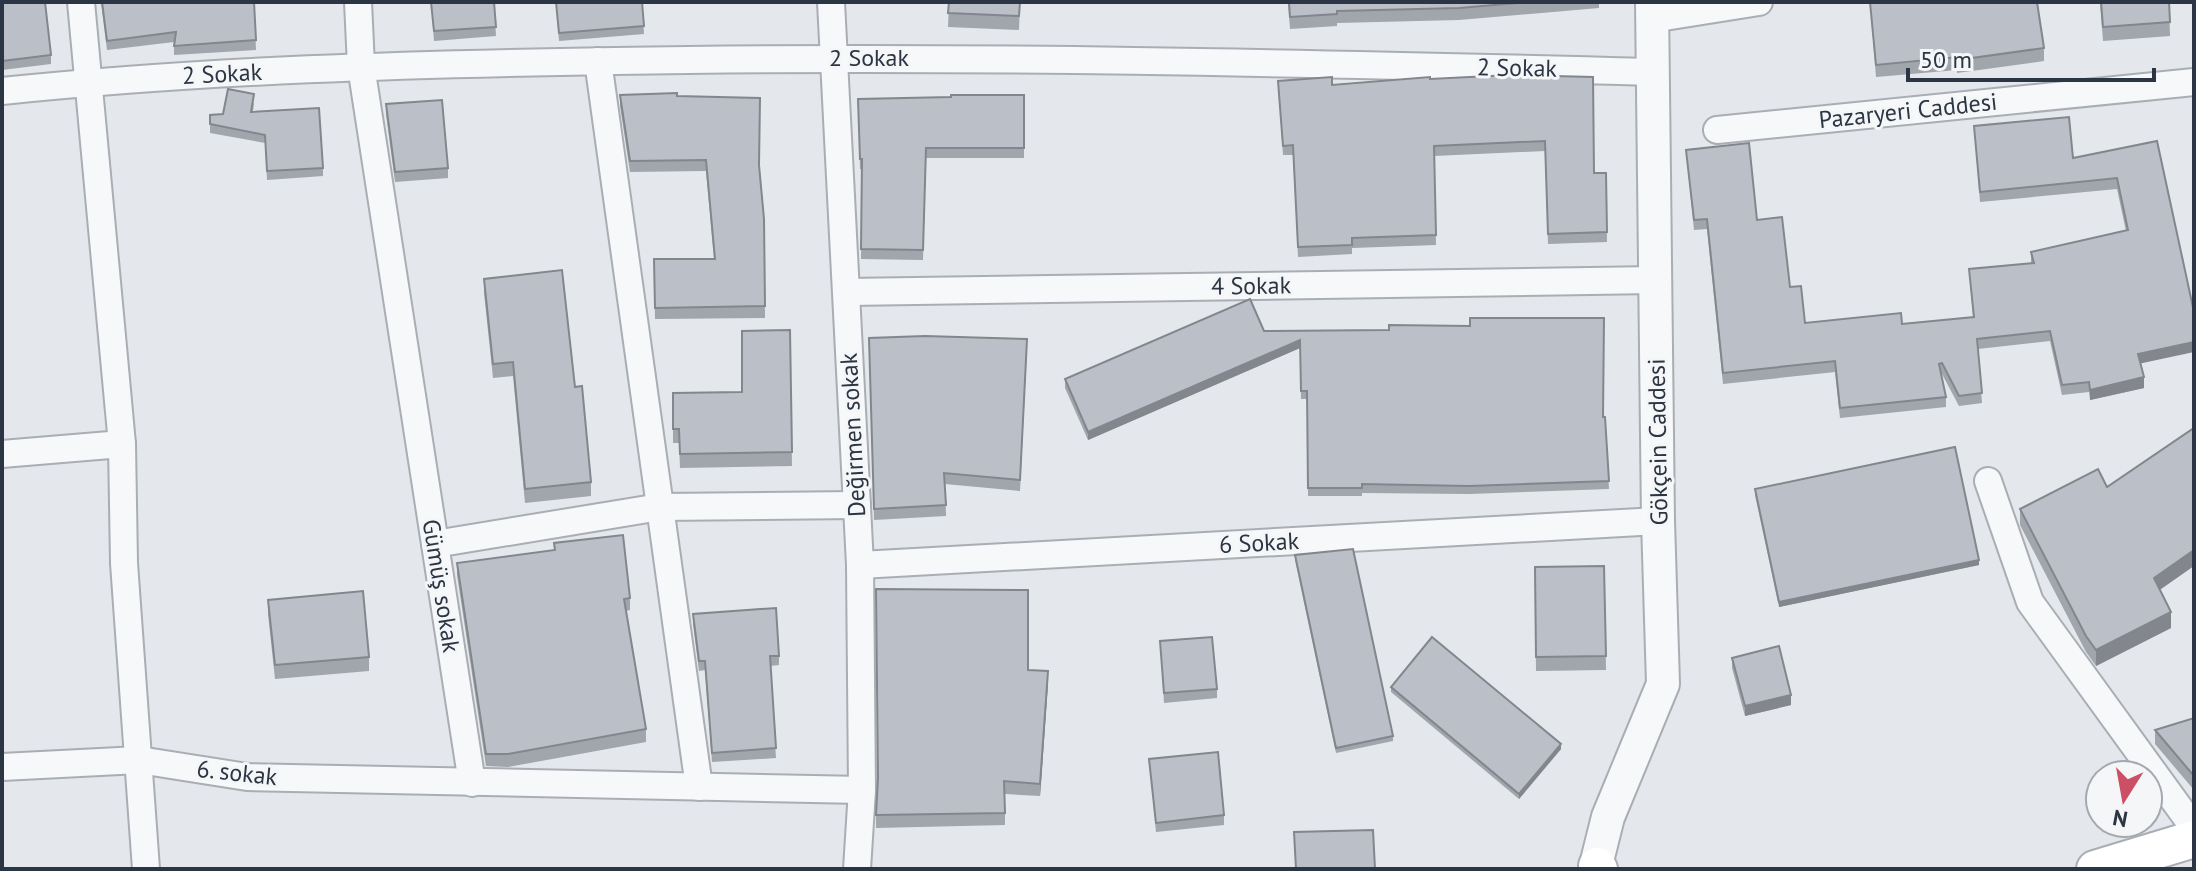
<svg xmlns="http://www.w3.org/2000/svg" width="2196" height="871" viewBox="0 0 2196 871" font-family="'PT Sans',sans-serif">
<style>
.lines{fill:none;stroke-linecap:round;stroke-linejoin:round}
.minor-casing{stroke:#a9aeb5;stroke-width:30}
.tertiary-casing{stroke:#a9aeb5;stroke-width:36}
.secondary-casing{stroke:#a9aeb5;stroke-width:40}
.minor{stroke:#f7f8fa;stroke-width:26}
.tertiary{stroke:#f7f8fa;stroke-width:32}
.secondary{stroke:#fff;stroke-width:36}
.wall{fill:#a1a5ac}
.shaded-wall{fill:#83868c}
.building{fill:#bbc0c8;stroke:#83868c;stroke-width:2}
.labels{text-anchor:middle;stroke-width:6;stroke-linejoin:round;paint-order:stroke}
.street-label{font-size:24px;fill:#2c3543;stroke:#f4f6f8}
</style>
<rect width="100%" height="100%" fill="#e4e7eb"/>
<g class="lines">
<g class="minor-casing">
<g id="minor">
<path d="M81 2 122 444 124 563 146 869"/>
<path d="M358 2 361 66 472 783"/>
<path d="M831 2 860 565 862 790 857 869"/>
<path d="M1652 19 1759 2"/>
<path d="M598 61 699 787"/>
<path d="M2 91C206 70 410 64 615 61 961 55 1307 63 1652 72"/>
<path d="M1717 130 2194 82"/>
<path d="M847 292 1656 280"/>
<path d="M2 454 122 444"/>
<path d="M1988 481 2030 602 2194 828"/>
<path d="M435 544 660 507 857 505"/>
<path d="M860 565 1658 521"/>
<path d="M2 767 139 760 247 777 862 790"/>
</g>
</g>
<g class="tertiary-casing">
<path id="tertiary" d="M1595 869 1608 817 1663 684 1658 521 1652 2"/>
</g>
<g class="secondary-casing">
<g id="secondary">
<path d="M1597 866 1599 869"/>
<path d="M2095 869 2194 839"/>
</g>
</g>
<use href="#minor" class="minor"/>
<use href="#tertiary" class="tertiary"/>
<use href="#secondary" class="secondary"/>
</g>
<g class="wall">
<path d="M2 2 51 55V64L2 70Z"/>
<path d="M101 2H254L256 50 174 55V42L107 50Z"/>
<path d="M431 2H494L496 36 434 41Z"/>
<path d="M556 2H642L644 34 559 41Z"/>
<path d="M949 2H1020L1019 30 948 27Z"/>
<path d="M1288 2H1599V8L1459 20 1337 23V26L1290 29Z"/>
<path d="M1870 2 2044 48V61L1957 73V70L1876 77Z"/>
<path d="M2100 2H2169L2170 36 2103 41Z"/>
<path d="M1510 75 1594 173H1606L1607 242 1548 244 1545 151 1434 156 1436 245 1352 248V254L1298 257 1293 155H1283L1278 81 1332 85Z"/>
<path d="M620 95 677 96 759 166 764 219 765 318 655 319 654 259H714L706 171 630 172 620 106Z"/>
<path d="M1024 95V158H926L923 260 861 259 862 169H860L858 99Z"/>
<path d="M254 103 253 112 323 168V176L267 180 265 143 210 133V115L223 114Z"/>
<path d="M386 104 448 168V178L395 182 386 114Z"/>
<path d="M1974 126 2073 158 2157 141 2141 364 2144 388 2090 400 2089 392 2062 395 2050 341 1978 349 1982 403 1959 406 1942 374H1941L1946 397V407L1840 418 1835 372 1723 384 1707 229 1694 230 1686 150 1757 220 1790 287 1805 323 1902 324 1973 317 1969 269 2031 263V252L2126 231 2117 189 1980 202Z"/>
<path d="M484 279 591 482V496L525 503 513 376 493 378 484 293Z"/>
<path d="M1470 326 1603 417H1605L1609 489 1469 494 1362 493V496H1308L1307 399H1301L1300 348 1088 440 1065 388V379L1264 331 1389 330Z"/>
<path d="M790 330 792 466 680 468 679 443H673V393L742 392Z"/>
<path d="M869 338 1027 350 1020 491 945 484 946 516 874 520Z"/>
<path d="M1755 489 1979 565 1779 607 1755 495Z"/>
<path d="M2020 509 2160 590 2171 628 2096 666 2086 652 2020 525Z"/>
<path d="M554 543 630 598V610L626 611 646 729V742L508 767 486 766 457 575V563L554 550Z"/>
<path d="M1295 555 1393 736V741L1336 753 1295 560Z"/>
<path d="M1604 566 1606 670 1536 671 1535 567Z"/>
<path d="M268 600 369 657V671L275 679 268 614Z"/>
<path d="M693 614 779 656V665L770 666 776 758 712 762 705 670 699 671 693 624Z"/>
<path d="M1160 641 1217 689V698L1164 703Z"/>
<path d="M1732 658 1791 705 1745 716 1732 668Z"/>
<path d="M1028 670 1048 683 1040 796 1005 794V825L876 828V815Z"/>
<path d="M1391 687 1561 749 1519 799 1391 692Z"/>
<path d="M2194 718V790L2155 744V730Z"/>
<path d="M1149 759 1224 815V825L1156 832Z"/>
</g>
<g class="shaded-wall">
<path d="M1300 340V348L1088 440V432Z"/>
<path d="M2194 342V352L2138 364V354Z"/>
<path d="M2144 377V388L2090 400V390Z"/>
<path d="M2194 550V566L2154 594V578Z"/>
<path d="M1979 560V565L1779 607V602Z"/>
<path d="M2171 612V628L2096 666V650Z"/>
<path d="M1048 671V683L1040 796V784Z"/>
<path d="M1791 695V705L1745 716V706Z"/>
<path d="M1561 744V749L1519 799V794Z"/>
</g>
<g class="building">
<path d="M2 2H45L51 55 2 61Z"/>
<path d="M102 2H254L256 40 174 46 176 32 107 41Z"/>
<path d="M431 2H494L496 27 434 31Z"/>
<path d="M556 2H642L644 26 559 33Z"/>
<path d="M949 2H1020L1019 16 948 13Z"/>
<path d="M1289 2H1529L1459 8 1337 11V14L1290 17Z"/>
<path d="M1870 2H2037L2044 48 1957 60V57L1876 65Z"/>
<path d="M2101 2H2169L2170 22 2103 27Z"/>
<path d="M1510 75 1593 77 1594 173H1606L1607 232 1548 234 1545 141 1434 146 1436 235 1352 238V245L1298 247 1293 145 1283 146 1278 81 1332 77V85L1430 77V79Z"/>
<path d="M228 89 254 94 251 112 319 108 323 168 267 171 265 135 210 124V115L223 114Z"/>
<path d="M677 93V96L760 98 759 165 764 219 765 306 655 308 654 259H715L706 160 630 161 620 95Z"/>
<path d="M951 95H1024V148H926L923 250 861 249 862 159H860L858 99 951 97Z"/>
<path d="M442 100 448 168 395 172 386 104Z"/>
<path d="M2069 117 2073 158 2157 141 2194 312V342L2138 354 2144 377 2090 390 2089 382 2062 385 2050 331 1977 339 1982 393 1959 396 1942 363 1939 364 1946 397 1840 408 1835 361 1723 373 1707 219 1694 220 1686 150 1749 143 1757 220 1782 217 1790 287 1801 286 1805 323 1901 313 1902 324 1974 317 1969 269 2034 263 2031 252 2128 230 2117 178 1980 192 1974 126Z"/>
<path d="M562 270 575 387 582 386 591 482 525 489 513 362 493 364 484 279Z"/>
<path d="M1250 299 1264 331 1389 330V325L1470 326V318H1604L1603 417H1605L1609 481 1469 486 1362 484V488H1308L1307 391H1301L1300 340 1088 432 1065 379Z"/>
<path d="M790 330 792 452 680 454 679 429H673V393L742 392V331Z"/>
<path d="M925 336 1027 339 1020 480 944 473 946 505 874 509 869 338Z"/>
<path d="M2194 428V550L2154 578 2171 612 2096 650 2086 636 2020 509 2098 469 2107 487Z"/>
<path d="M1955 447 1979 560 1779 602 1755 489Z"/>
<path d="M623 535 630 598 624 599 646 729 508 754H486L457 563 555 550 554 543Z"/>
<path d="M1353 549 1393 736 1336 748 1295 555Z"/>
<path d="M1604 566 1606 656 1536 657 1535 567Z"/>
<path d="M876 589 1028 590V670L1048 671 1040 784 1004 781 1005 813 876 815 878 778Z"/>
<path d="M363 591 369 657 275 665 268 600Z"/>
<path d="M776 608 779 656H770L776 748 712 753 705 661H699L693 614Z"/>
<path d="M1212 637 1217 689 1164 693 1160 641Z"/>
<path d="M1432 637 1561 744 1519 794 1391 687Z"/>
<path d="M1779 646 1791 695 1745 706 1732 658Z"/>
<path d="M2194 718V776L2155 730Z"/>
<path d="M1218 752 1224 815 1156 823 1149 759Z"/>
<path d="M1373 830 1375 869H1296L1294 832Z"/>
</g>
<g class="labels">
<g class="street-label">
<text x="869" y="66">2 Sokak</text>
<text transform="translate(1517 68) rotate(1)" y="8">2 Sokak</text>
<text transform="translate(222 74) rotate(-3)" y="8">2 Sokak</text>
<text transform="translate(1908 111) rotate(-6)" y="8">Pazaryeri Caddesi</text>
<text transform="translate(1251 286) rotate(-1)" y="8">4 Sokak</text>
<text transform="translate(853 435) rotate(-93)" y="8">Değirmen sokak</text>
<text transform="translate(1658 442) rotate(-91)" y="8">Gökçein Caddesi</text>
<text transform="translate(1259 543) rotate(-3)" y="8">6 Sokak</text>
<text transform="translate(441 586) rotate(81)" y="8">Gümüş sokak</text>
<text transform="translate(237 773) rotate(6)" y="8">6. sokak</text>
</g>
</g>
<rect width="2196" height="871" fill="none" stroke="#2c3543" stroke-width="8"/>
<g transform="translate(2124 799) rotate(191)"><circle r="38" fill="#f4f6f8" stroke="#a4a9b0" stroke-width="2"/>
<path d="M0-6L14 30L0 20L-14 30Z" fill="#cb4f65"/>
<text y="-12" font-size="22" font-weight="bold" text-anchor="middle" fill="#2c3543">N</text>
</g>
<path d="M1908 68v12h246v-12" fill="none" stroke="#2c3543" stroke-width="4"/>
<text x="1920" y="68" font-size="24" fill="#2c3543" stroke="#f4f6f8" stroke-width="6" paint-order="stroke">50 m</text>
</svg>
